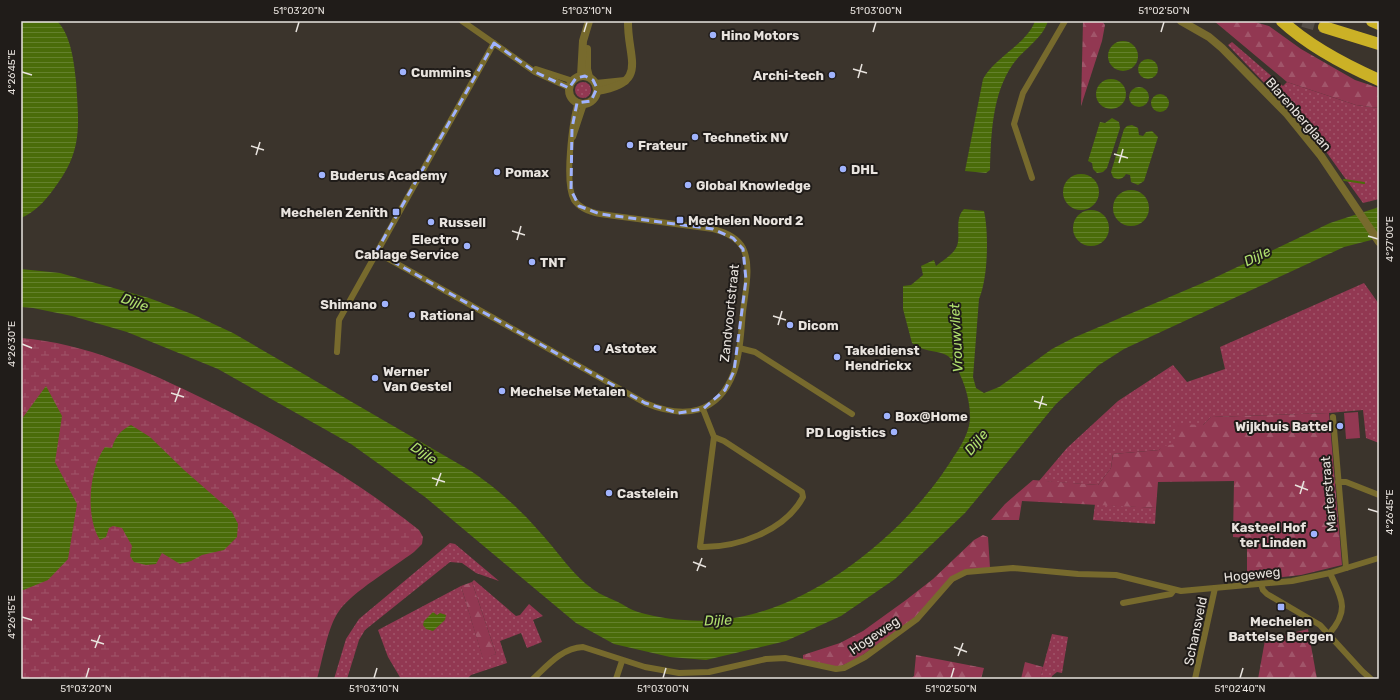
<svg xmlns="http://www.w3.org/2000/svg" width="1400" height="700" viewBox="0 0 1400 700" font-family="Rubik,sans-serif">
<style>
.green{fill:url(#green-dots)}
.forest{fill:url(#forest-firs)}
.wetland{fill:url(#wetland-marsh)}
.pitch{fill:#923852}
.water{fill:url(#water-rules)}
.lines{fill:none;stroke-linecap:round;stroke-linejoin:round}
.stream{stroke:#4a6c09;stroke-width:2}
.motorway-tunnel{stroke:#554e47;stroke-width:12;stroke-dasharray:12 6;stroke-linecap:butt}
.minor{stroke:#776a2d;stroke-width:6}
.tertiary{stroke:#776a2d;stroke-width:8}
.motorway{stroke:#cbb126;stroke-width:12}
.marked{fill:none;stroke:#a0b3fd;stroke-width:3;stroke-dasharray:8 5;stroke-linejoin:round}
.ticks{fill:none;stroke:#e8e3de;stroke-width:1.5}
.poi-dot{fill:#a0b3fd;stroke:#201c19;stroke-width:1.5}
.labels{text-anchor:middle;stroke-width:4;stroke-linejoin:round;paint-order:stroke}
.poi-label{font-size:13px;font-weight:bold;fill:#e8e3de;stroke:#201c19;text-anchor:start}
.street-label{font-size:13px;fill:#e8e3de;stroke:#201c19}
.water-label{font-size:14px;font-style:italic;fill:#b1e26f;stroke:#201c19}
.neatline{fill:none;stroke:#e8e3de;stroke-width:1.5}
.ticks-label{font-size:10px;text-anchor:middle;fill:#e8e3de}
</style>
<defs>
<pattern id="green-dots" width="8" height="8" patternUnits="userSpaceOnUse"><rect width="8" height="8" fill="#923852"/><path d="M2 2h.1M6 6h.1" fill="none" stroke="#a1556a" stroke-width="1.8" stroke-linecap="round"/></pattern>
<pattern id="forest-firs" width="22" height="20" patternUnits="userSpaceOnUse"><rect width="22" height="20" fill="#923852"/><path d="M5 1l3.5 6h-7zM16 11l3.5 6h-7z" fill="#a1556a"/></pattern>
<pattern id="wetland-marsh" width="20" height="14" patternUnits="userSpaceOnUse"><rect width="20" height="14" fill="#923852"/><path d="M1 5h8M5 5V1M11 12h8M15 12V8" fill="none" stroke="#a1556a"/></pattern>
<pattern id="water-rules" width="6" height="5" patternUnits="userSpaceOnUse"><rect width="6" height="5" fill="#4a6c09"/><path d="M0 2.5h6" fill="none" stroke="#64812c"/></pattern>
</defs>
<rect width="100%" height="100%" fill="#3b342c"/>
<g class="green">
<path d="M1232 42 1283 86 1287 82 1356 105 1379 108V199L1363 203 1314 135 1228 45Z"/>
<circle cx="583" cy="90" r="8"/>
<path d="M1364 283 1379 304V443L1366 438 1363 410 1329 413 1211 417C1203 426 1186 440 1174 445 1168 447 1164 446 1159 450L1113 454 1111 468 1098 485 1039 481 1067 448 1118 401 1173 365 1187 382 1225 369 1220 347Z"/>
<path d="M1095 504 1156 508 1155 524 1093 520Z"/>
<path d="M450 543 455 544 499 581 476 573 462 563 450 562 365 630 359 640 347 679H334L346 639 359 619Z"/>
<path d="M474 580 516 616 520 615 529 604 543 616 533 620 542 642 527 648 521 633 500 641 507 663 471 675 467 679H401L388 657 378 630 461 586 483 658 496 654 472 582Z"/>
<path d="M1052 634 1068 637 1062 673 1057 672 1052 676 1051 679 1040 678Z"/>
</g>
<g class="forest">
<path d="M1083 21H1102L1105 25 1102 41 1081 106Z"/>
<path d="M1214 21H1251L1269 26 1301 49 1355 80 1379 88V108L1356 105 1287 82Z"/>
<path d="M1329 413 1342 565 1301 575 1247 581V538L1233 537 1234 481 1158 482 1156 508 1022 501 1019 520H991L1005 504 1033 480 1098 485 1111 468 1113 454 1159 450 1163 446 1175 444V424L1203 425 1211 417Z"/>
<path d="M983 535 988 537 990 568 964 571 921 614 857 659 839 667 803 661V655L840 643 863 631 906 600 933 579 974 540Z"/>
<path d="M472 582 496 654 483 659 461 586Z"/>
<path d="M1308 629 1317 679H1258L1265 640Z"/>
<path d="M916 655 984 668 981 679H910L914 676Z"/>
<path d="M1025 662 1043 667 1040 679H1021Z"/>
</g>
<path class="wetland" d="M21 338C85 343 147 371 204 399 280 436 353 478 419 530L423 537 422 544 414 552C394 567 351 593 339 611 327 628 323 659 317 679H21Z"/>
<path class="pitch" d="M1358 412 1360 438 1346 439 1344 413Z"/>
<g class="water">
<path d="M21 21H57C71 35 74 62 76 81 79 128 83 151 53 190 45 201 34 213 21 218Z"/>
<path d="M1035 21H1048C1043 38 1023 50 1013 64 992 94 991 135 990 170L986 173 965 171 983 79C995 57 1027 44 1035 21Z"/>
<circle cx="1123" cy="56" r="15"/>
<circle cx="1148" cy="69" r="10"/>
<circle cx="1111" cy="94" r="15"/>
<circle cx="1139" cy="97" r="10"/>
<circle cx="1160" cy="103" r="9"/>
<path d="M1112 118 1119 122 1120 128 1107 168 1103 172 1097 173 1093 169 1092 163 1088 161 1100 122 1105 123Z"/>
<path d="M1132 125 1138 128 1139 135 1143 136 1146 132 1152 131 1158 137 1144 181 1138 185 1131 182 1130 175 1126 174C1123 179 1118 181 1113 177L1111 172 1124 129 1127 126Z"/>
<circle cx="1081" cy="192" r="18"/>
<circle cx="1131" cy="208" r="18"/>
<path d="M1379 207V238L1344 247 1124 349 1099 365 1056 404 965 513 895 579 841 616 786 641 706 660 670 657 614 644 576 623 425 497 351 444 218 369 127 332 72 316 33 308 21 307V269L60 273 149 298 192 314 233 333 471 471C495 487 519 508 538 530 557 550 571 574 594 590 601 595 610 598 618 602 624 605 631 610 638 612 676 623 722 624 760 612 834 590 908 527 949 464 958 450 968 437 970 420 971 401 963 376 952 360 943 348 927 355 912 343L903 309V286L911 285 923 275 921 266 934 260 936 266C943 260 953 255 957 246 961 235 954 219 964 209L984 211C989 233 988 279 979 299L973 377 976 388 984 393 999 387 1052 349 1073 338 1212 279 1330 223Z"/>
<circle cx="1091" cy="228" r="18"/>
<path d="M46 386 62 416 55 462 77 504 68 559 48 580 21 591V420Z"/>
<path d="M131 425 150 437 184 470 232 512 238 524 237 537 224 550 202 555 191 561 180 564 162 553 156 564 146 565 134 562 130 556 132 546 122 528 113 526 109 528 106 537 100 540C85 517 89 469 105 447L112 448C115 437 121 430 131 425Z"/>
<path d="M433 612 437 615 440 613 446 615 445 620 433 631 426 629 423 625 424 621Z"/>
</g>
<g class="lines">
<path class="stream" d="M1344 180 1364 183"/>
<path class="motorway-tunnel" d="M1303 21 1324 27"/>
<g class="minor">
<path d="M462 21 535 72 570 88"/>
<path d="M536 69 573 81"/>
<path d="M573 137 584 104"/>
<path d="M1032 178 1014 124 1023 93 1065 21"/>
<path d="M376 252 645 403C684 419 718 415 734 372 741 353 741 331 743 312 745 292 752 266 743 248 737 237 725 232 713 229L600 214C590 212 580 209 574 200 564 183 572 121 578 102"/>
<path d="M739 348 755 352 852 414"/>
<path d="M337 352 339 320 494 43"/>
<path d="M703 409 714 437 700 547C737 548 785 531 803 497L802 492 724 441 714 437"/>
<path d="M1333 417 1346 568"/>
<path d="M1338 482H1346L1379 495"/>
<path d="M1261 584 1263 590 1267 594 1320 625 1362 671 1371 679"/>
<path d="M1123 603 1171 594 1174 590"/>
<path d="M1329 634C1350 610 1342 599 1330 573"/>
<path d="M533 679C548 665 562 648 583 647L645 667 679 673 709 672 766 659 785 658 836 669 844 668 865 657 917 619 952 579 966 572 1013 568 1078 574 1116 575 1181 591 1292 581 1330 573 1379 558"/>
<path d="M616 679 622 661"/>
<path d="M1195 679 1215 588"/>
</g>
<g class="tertiary">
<path d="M1181 21 1209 37 1222 48 1287 114 1321 156 1379 242"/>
<path d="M587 49V69L589 77"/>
<path d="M581 76 583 41 589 21"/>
<circle cx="583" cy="90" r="14"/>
<path d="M596 84 625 81"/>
<path d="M597 91C650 83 627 58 628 21"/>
</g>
<g class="motorway">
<path d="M1282 21C1310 47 1345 65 1379 80"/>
<path d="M1372 21 1379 24"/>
<path d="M1324 27 1379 44"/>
</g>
</g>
<path class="marked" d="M494 43 535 72 569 88 576 78 585 76 593 80 597 88 591 101 577 103 572 128 571 190 579 206 600 214 713 229 733 238 743 249 746 280 734 371 725 390 703 409 678 413 645 403 376 252Z"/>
<path class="ticks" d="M296 32 299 22M584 32 587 22M873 32 876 22M1161 32 1164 22M853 69 867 73M22 72 32 75M858 78 862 64M251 146 264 150M1114 154 1128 158M256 155 260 142M1119 163 1123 149M512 231 525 235M1368 236 1378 239M517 240 521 226M773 316 786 320M778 325 782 311M22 344 32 348M171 393 184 397M1034 401 1047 405M175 402 180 388M1039 409 1043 396M432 478 445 482M1295 485 1308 490M436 486 441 473M1300 494 1304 481M1368 509 1378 512M693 562 706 567M697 571 702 558M22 617 32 620M91 640 104 644M954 647 967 652M95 648 100 635M958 656 963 643M86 678 89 668M374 678 377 668M663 678 666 668M951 678 954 668M1240 678 1243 668"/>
<g class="poi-dot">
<circle cx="713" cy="35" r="4"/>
<circle cx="403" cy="72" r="4"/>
<circle cx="832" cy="75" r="4"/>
<circle cx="695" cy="137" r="4"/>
<circle cx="630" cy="145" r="4"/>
<circle cx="843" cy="169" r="4"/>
<circle cx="497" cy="172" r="4"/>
<circle cx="322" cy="175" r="4"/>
<circle cx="688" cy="185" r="4"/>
<rect x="392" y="208" width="8" height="8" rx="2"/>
<rect x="676" y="216" width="8" height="8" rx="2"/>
<circle cx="431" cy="222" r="4"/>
<circle cx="467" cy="246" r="4"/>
<circle cx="532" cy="262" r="4"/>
<circle cx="385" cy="304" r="4"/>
<circle cx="412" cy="315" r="4"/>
<circle cx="790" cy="325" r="4"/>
<circle cx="597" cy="348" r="4"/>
<circle cx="837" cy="357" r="4"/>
<circle cx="375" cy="378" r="4"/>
<circle cx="502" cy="391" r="4"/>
<circle cx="887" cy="416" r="4"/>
<circle cx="1340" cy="426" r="4"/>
<circle cx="894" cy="432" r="4"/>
<circle cx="609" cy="493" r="4"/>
<circle cx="1314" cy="534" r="4"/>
<rect x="1277" y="603" width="8" height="8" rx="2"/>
</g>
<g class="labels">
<g class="poi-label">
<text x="721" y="40">Hino Motors</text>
<text x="411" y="77">Cummins</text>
<text x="824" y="80" text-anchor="end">Archi-tech</text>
<text x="703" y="142">Technetix NV</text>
<text x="638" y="150">Frateur</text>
<text x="851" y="174">DHL</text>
<text x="505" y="177">Pomax</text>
<text x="330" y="180">Buderus Academy</text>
<text x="696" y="190">Global Knowledge</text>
<text x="388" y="217" text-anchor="end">Mechelen Zenith</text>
<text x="688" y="225">Mechelen Noord 2</text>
<text x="439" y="227">Russell</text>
<text x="459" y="244" text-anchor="end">Electro<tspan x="459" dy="15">Cablage Service</tspan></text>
<text x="540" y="267">TNT</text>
<text x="377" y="309" text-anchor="end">Shimano</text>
<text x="420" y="320">Rational</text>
<text x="798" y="330">Dicom</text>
<text x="605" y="353">Astotex</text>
<text x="845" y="355">Takeldienst<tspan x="845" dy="15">Hendrickx</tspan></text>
<text x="383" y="376">Werner<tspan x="383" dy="15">Van Gestel</tspan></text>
<text x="510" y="396">Mechelse Metalen</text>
<text x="895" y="421">Box@Home</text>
<text x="1332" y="431" text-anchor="end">Wijkhuis Battel</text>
<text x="886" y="437" text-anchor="end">PD Logistics</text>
<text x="617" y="498">Castelein</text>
<text x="1306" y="532" text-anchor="end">Kasteel Hof<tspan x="1306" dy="15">ter Linden</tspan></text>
<text x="1281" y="626" text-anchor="middle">Mechelen<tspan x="1281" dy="15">Battelse Bergen</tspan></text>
</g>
<g class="street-label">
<text transform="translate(1299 114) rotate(49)" y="5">Blarenberglaan</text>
<text transform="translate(729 313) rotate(-84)" y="5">Zandvoortstraat</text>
<text transform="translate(1328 494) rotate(-95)" y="5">Marterstraat</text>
<text transform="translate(1252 574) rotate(-6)" y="5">Hogeweg</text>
<text transform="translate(1195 631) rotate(-78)" y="5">Schansveld</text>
<text transform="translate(874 635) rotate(-34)" y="5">Hogeweg</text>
</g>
<g class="water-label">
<text transform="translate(1257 256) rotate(-26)" y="5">Dijle</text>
<text transform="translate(135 302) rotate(20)" y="5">Dijle</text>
<text transform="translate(956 338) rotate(-93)" y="5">Vrouwvliet</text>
<text transform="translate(976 442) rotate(-50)" y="5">Dijle</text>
<text transform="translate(424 453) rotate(34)" y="5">Dijle</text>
<text transform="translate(718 620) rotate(-2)" y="5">Dijle</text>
</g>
</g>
<rect width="1400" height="700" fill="none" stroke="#201c19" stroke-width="44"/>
<rect x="22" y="22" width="1356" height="656" class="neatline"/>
<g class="ticks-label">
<text x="299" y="14">51°03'20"N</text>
<text x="587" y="14">51°03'10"N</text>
<text x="876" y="14">51°03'00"N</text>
<text x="1164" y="14">51°02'50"N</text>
<text transform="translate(11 72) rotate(-90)" y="4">4°26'45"E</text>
<text transform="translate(1389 239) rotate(-90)" y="4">4°27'00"E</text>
<text transform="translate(11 344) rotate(-90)" y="4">4°26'30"E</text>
<text transform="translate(1389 512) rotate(-90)" y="4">4°26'45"E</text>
<text transform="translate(11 617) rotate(-90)" y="4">4°26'15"E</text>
<text x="86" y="692">51°03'20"N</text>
<text x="374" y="692">51°03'10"N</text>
<text x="663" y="692">51°03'00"N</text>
<text x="951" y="692">51°02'50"N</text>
<text x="1240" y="692">51°02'40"N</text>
</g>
</svg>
